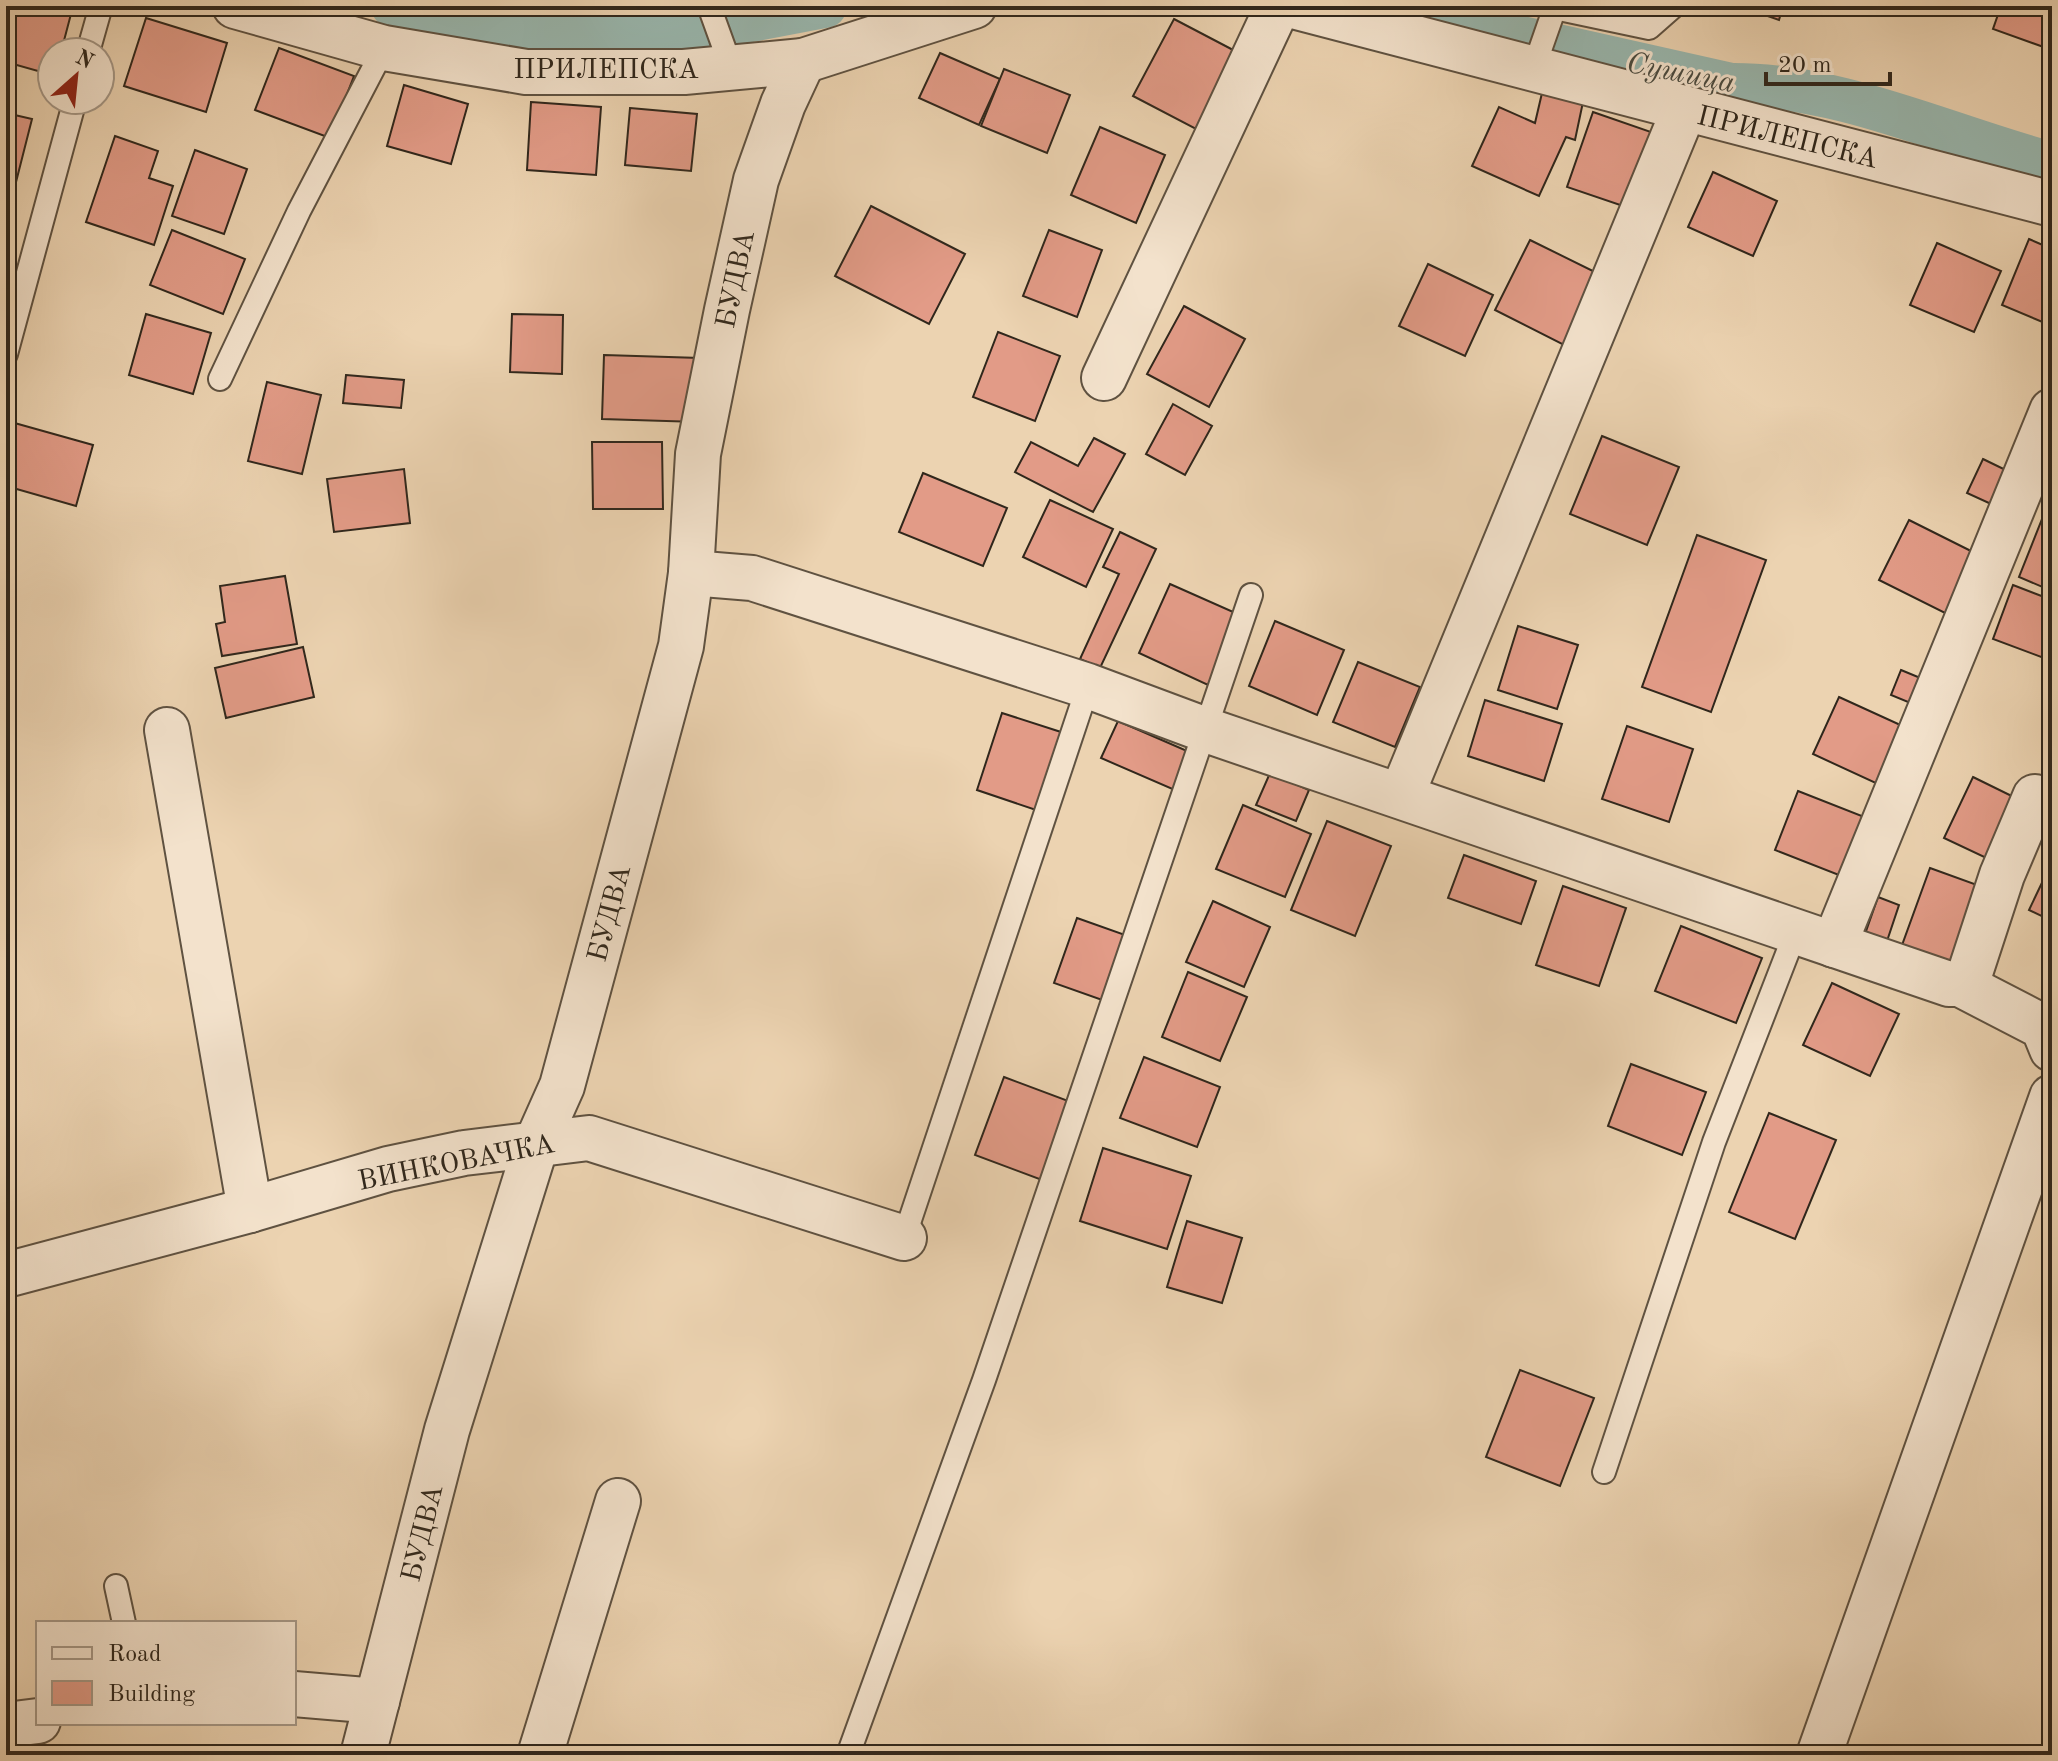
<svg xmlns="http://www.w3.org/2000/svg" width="2058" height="1761" viewBox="0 0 2058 1761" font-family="'Old Standard TT',serif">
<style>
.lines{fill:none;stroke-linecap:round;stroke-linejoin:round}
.canal{stroke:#99b7ae;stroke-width:44}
.building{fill:#e29b87;stroke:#30271c;stroke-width:2}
.lane-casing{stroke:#5f5241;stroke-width:26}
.street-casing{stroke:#5f5241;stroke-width:48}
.lane{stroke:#f3e2cc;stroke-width:22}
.street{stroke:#f3e2cc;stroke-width:44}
.labels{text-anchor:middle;stroke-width:6;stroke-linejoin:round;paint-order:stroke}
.street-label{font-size:28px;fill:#30271c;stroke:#f3e2cc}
.water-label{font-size:30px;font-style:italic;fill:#4a4b40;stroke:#f3e2cc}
</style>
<rect width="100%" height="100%" fill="#ecd3b1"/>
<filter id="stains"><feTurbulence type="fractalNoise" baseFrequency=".0025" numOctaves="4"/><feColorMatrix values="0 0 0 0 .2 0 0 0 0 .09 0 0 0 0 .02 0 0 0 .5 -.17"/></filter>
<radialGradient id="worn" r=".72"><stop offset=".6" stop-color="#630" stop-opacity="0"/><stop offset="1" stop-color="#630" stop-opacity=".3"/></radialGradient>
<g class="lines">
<g class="canal">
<path d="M393 6 475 25 582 37 666 36 825 6"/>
<path d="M1402 6 1442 20 1731 85C1840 84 1947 136 2052 164"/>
</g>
</g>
<g class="building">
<path d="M6 6H44L71 14 61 52H52V75L6 62Z"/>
<path d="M1739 6H1783L1779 20Z"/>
<path d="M2001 6H2052V50L1993 29Z"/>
<path d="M146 18 227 43 206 112 124 86Z"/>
<path d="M1174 19 1237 52 1196 129 1133 96Z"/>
<path d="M279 48 354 76 330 138 255 110Z"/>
<path d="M940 53 1000 79 979 125 919 98Z"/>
<path d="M1004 69 1070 95 1047 153 981 126Z"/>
<path d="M404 85 468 104 451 164 387 146Z"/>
<path d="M1542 93 1583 102 1575 140 1566 137 1539 196 1472 166 1499 107 1535 123Z"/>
<path d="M531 102 601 107 596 175 527 170Z"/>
<path d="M630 108 697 114 691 171 625 165Z"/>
<path d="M1593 112 1651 132 1626 207 1567 187Z"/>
<path d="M6 113 32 119 15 186 6 183Z"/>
<path d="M1100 127 1165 155 1136 223 1071 195Z"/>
<path d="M115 136 158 151 149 178 173 186 154 245 86 222Z"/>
<path d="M195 150 247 169 224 234 172 216Z"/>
<path d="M1713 172 1777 201 1753 256 1688 227Z"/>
<path d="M871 206 965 254 929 324 835 276Z"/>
<path d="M172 230 245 259 223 314 150 285Z"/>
<path d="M1049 230 1102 250 1077 317 1023 296Z"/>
<path d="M2029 239 2052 249V326L2002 305Z"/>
<path d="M1530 240 1601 275 1566 346 1495 310Z"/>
<path d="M1937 243 2001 271 1974 332 1910 305Z"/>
<path d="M1428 264 1493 295 1465 356 1399 326Z"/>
<path d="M1184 306 1245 339 1209 407 1147 374Z"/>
<path d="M146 314 211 333 193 394 129 375Z"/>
<path d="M512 314 563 315 562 374 510 372Z"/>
<path d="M998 332 1060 356 1035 421 973 397Z"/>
<path d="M604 355 700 358 698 422 602 419Z"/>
<path d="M346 375 404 380 401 408 343 403Z"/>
<path d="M267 382 321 395 302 474 248 461Z"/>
<path d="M1173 404 1212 426 1185 475 1146 454Z"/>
<path d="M11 422 93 445 76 506 6 486V440Z"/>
<path d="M1602 436 1679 467 1647 545 1570 514Z"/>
<path d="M1094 438 1125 454 1093 512 1015 472 1031 442 1078 466Z"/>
<path d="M592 442H662L663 509H593Z"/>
<path d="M1983 459 2018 476 2002 509 1967 493Z"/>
<path d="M404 469 410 523 334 532 327 479Z"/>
<path d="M923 473 1007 508 983 566 899 532Z"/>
<path d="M1050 500 1113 529 1086 587 1023 557Z"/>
<path d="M2046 509 2052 512V591L2019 577Z"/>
<path d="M1909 520 1989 560 1959 620 1879 580Z"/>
<path d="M1120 532 1156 549 1100 668 1080 659 1119 574 1103 567Z"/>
<path d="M1697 535 1766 560 1711 712 1642 687Z"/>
<path d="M285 576 297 644 222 656 216 624 225 622 220 586Z"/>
<path d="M1170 584 1240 615 1208 685 1139 653Z"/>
<path d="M2013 585 2052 600V661L1993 639Z"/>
<path d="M1275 621 1344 650 1317 715 1249 686Z"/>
<path d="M1518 626 1578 645 1557 709 1498 690Z"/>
<path d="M303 647 314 697 226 718 215 668Z"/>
<path d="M1358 662 1420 687 1395 747 1333 722Z"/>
<path d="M1901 670 1935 684 1925 709 1891 695Z"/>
<path d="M1839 697 1907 728 1880 785 1813 754Z"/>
<path d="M1485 700 1562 724 1544 781 1468 756Z"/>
<path d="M1002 713 1064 733 1039 811 977 790Z"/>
<path d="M1118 721 1194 754 1177 791 1101 758Z"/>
<path d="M1627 726 1693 749 1669 822 1602 799Z"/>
<path d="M1270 773 1309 790 1296 821 1256 805Z"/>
<path d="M1973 777 2028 804 1999 864 1944 838Z"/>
<path d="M1798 791 1872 820 1849 879 1775 850Z"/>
<path d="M1243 805 1311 834 1285 897 1216 869Z"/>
<path d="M1327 821 1391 846 1355 936 1291 910Z"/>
<path d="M1464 855 1536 881 1521 924 1448 898Z"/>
<path d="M1930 868 1991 890 1962 970 1901 948Z"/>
<path d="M2049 868 2052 870V921L2029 910Z"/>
<path d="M1563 886 1626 908 1599 986 1536 965Z"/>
<path d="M1878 897 1899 905 1886 944 1864 937Z"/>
<path d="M1213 901 1270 927 1244 987 1186 962Z"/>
<path d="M1077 918 1128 936 1105 1001 1054 983Z"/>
<path d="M1681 926 1762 958 1736 1023 1655 991Z"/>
<path d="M1188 972 1247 997 1220 1061 1162 1037Z"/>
<path d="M1832 983 1899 1014 1870 1076 1803 1045Z"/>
<path d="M1144 1057 1220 1087 1197 1147 1120 1118Z"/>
<path d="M1631 1064 1706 1092 1682 1155 1608 1126Z"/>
<path d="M1004 1077 1071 1102 1042 1180 975 1155Z"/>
<path d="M1769 1113 1836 1140 1795 1239 1729 1212Z"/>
<path d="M1103 1148 1191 1176 1167 1249 1080 1221Z"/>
<path d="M1187 1221 1242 1238 1222 1303 1167 1287Z"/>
<path d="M1520 1370 1594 1398 1560 1486 1486 1457Z"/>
</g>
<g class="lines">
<g class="lane-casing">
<g id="lane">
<path d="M709 6 731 67"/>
<path d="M1545 6 1649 28 1674 6"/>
<path d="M88 52 101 6"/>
<path d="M1533 70 1554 10"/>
<path d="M6 354 75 100"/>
<path d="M220 379 299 211 384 48"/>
<path d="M904 1238 1088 686"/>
<path d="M1604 1472 1714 1142 1796 931"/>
<path d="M116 1586 124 1623"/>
<path d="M848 1755 984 1380 1251 595"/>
</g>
</g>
<g class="street-casing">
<g id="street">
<path d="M235 6 384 48 526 72H684L803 61 974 6"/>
<path d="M1293 6 2052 204"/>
<path d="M1104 378 1278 6"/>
<path d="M691 573 752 578 1088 686 1206 730 1949 984H1960L1969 976 2002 875 2035 797"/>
<path d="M167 730 250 1210"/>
<path d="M1402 794 1684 110"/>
<path d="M1834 945 2052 411"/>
<path d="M1960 984 2043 1027 2052 1049"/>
<path d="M6 1275 250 1210 388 1169 464 1153 589 1138 904 1238"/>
<path d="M294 1694 377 1701"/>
<path d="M6 1725 38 1721"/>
<path d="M363 1755 447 1430 537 1142 562 1086 681 646 691 573 698 454 727 310 756 180 783 104 803 61"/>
<path d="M540 1755 618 1501"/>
<path d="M1819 1755 2052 1097"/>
</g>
</g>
<use href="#lane" class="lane"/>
<use href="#street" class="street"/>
</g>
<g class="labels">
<g class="street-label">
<text x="606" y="78">ПРИЛЕПСКА</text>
<text transform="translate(1788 136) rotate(14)" y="10">ПРИЛЕПСКА</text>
<text transform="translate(734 279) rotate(-78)" y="10">БУДВА</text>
<text transform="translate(608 913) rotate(-75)" y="10">БУДВА</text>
<text transform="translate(456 1161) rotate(-11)" y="10">ВИНКОВАЧКА</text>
<text transform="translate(421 1533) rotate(-76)" y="10">БУДВА</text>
</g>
<g class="water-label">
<text transform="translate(1681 72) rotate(11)" y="10">Сушица</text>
</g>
</g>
<rect width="2058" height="1761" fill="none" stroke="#ecd3b1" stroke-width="32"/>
<rect x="8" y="8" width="2042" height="1745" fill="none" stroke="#30271c" stroke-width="4"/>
<rect x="16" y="16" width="2026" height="1729" fill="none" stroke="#30271c" stroke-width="2"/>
<rect x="36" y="1621" width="260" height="104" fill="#f3e2cc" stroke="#a59786" stroke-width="2"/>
<rect x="52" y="1647" width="40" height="12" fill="#f3e2cc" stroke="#a59786" stroke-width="2"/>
<text x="108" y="1661" font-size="24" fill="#30271c">Road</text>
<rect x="52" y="1681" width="40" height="24" fill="#e29b87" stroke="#a59786" stroke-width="2"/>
<text x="108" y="1701" font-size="24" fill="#30271c">Building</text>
<g transform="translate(76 76) rotate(27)"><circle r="38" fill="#f3e2cc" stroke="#a59786" stroke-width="2"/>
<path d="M0-6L14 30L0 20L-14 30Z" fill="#8f2418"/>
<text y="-12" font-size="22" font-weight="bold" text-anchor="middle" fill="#30271c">N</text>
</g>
<path d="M1766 72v12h124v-12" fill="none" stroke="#30271c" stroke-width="4"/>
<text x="1778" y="72" font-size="24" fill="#30271c" stroke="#f3e2cc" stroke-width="6" paint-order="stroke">20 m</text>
<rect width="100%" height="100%" filter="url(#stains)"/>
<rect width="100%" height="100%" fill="url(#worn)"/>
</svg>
